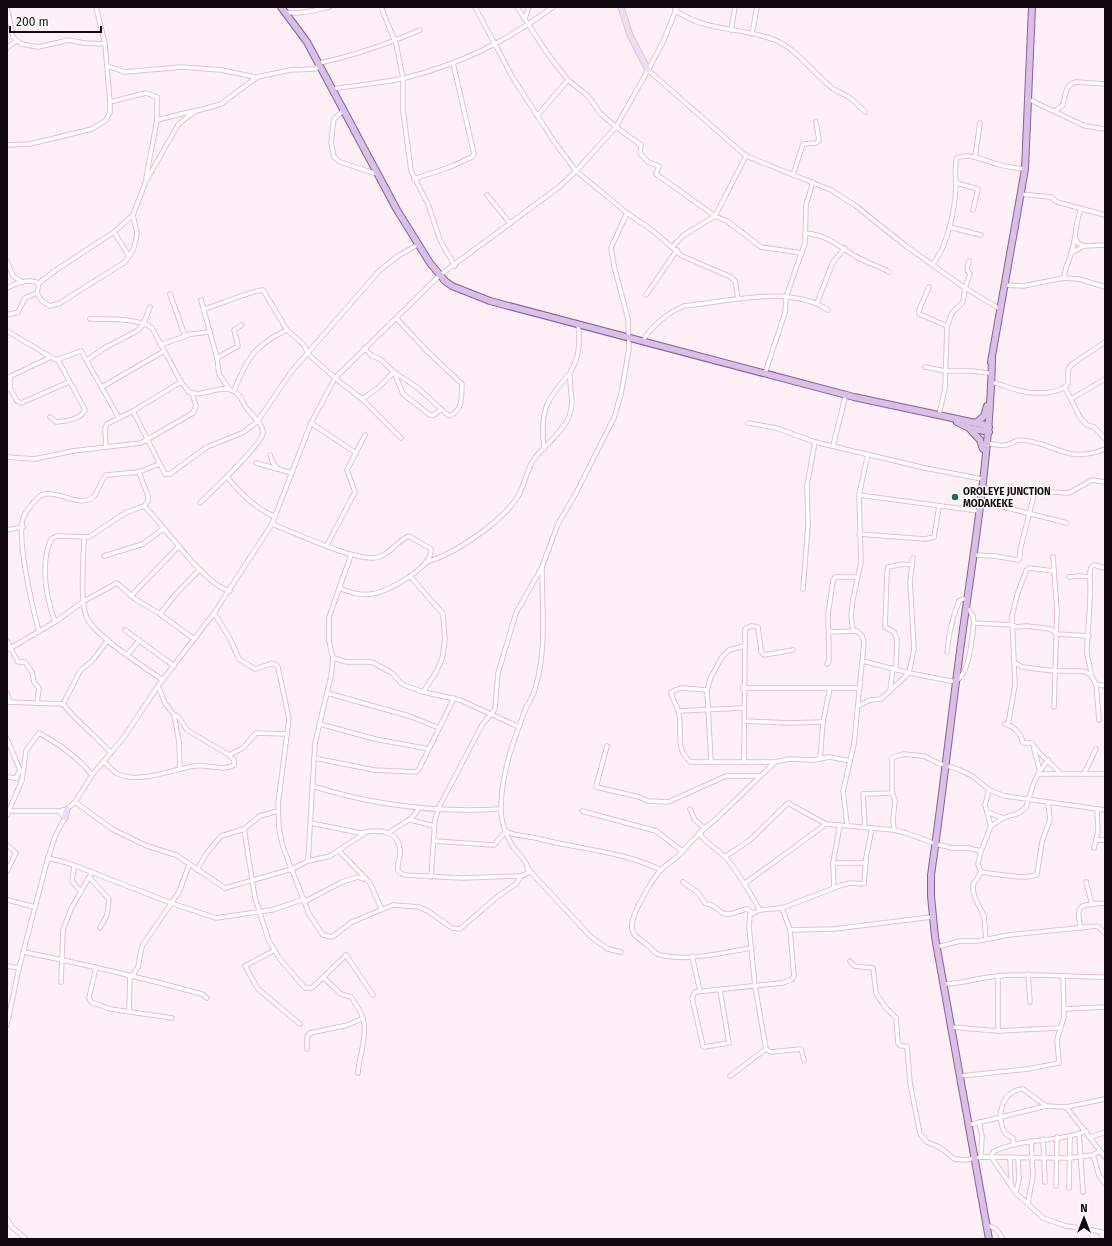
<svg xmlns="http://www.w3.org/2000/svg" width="1112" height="1246" viewBox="0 0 1112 1246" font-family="'Fira Sans',sans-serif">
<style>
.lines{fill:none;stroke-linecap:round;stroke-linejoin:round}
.street-casing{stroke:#e2c0d0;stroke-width:5.5}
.secondary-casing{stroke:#e2c0d0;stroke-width:7}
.primary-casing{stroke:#846491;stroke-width:8}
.street{stroke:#fff;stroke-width:3.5}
.secondary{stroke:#ecdff3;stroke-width:5}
.primary{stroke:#dabfe7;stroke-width:6}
.poi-dot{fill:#196f42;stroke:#fff;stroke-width:1.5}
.labels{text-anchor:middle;stroke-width:3;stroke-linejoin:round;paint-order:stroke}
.poi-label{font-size:10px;font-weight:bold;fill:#14090f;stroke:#fff;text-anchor:start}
</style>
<rect width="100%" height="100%" fill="#fff0f7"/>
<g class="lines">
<g class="street-casing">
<g id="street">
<path d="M7 7 13 37 21 44 38 47 69 40 84 43 105 44"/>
<path d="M381 7 396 44 403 78V110L411 171 428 204 440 240 455 266"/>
<path d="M475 7 513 78 553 140 576 171 627 213 652 230 682 256 731 277 735 281 738 298"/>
<path d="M517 7 547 53 568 80 588 96 600 113 616 127 641 145 640 153 648 162 659 166 656 174 715 216 727 221 761 247 802 253"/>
<path d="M677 7 663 42 648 70 746 156 831 190 856 206 906 246 965 288 1000 309"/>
<path d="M675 10C704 32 743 27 775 40 797 49 812 72 831 87 835 91 842 93 847 96 854 100 860 107 865 112"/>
<path d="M285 12C301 15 314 10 329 7"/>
<path d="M525 18 529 7"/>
<path d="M731 30 735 7"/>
<path d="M752 34 757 7"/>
<path d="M7 48 16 41"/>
<path d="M107 66 125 72 182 67 221 70 255 77"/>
<path d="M333 89C357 85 382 83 405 78 461 64 507 41 553 7"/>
<path d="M1028 99 1085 126 1105 129"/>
<path d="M110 102 146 93 157 97V120L146 178"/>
<path d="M344 110 334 119 331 142 334 157 340 162 377 174"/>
<path d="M1055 111 1063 105C1065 96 1065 85 1076 82L1105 84"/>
<path d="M537 116 568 80"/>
<path d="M157 120 193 111"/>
<path d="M7 145 30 144 92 129 106 120 110 112V102L105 44 96 7"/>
<path d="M975 157 980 123"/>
<path d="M793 175 803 144 816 143 819 140 816 122"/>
<path d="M414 179 450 167 472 157 474 154 453 63"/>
<path d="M956 183 978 189 973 210"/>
<path d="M1020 194 1051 197 1057 202 1105 215"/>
<path d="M487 195 510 223"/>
<path d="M949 227 981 235"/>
<path d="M114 232 133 215 146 181 178 125 187 117 196 111 221 104 257 77 290 70 316 69 319 63C354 56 387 44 420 30"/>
<path d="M806 233C829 236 838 246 857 257 867 263 879 266 889 272"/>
<path d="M1075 237 1078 243 1084 246"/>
<path d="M673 246 684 235 715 216 746 156"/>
<path d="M1071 253 1084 246 1105 245"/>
<path d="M129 256 114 232 56 270 39 283 37 293 42 301 50 306 60 303 125 262 133 250 136 240 137 233 133 215"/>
<path d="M7 261 13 276 22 282"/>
<path d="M932 265C948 246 955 210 956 185 956 177 954 165 957 158 969 152 985 161 997 164 1006 167 1016 168 1025 169"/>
<path d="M1064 278C1065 266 1069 262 1072 251 1076 237 1075 223 1081 209"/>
<path d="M1005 285 1023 286 1064 278 1079 279 1105 287"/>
<path d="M929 287 919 310V314L947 326"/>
<path d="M7 288C17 283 28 278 39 283"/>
<path d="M170 294 185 336"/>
<path d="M646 295 677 250"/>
<path d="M201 300 217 358 219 374 229 389"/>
<path d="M817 303 833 262 845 248"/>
<path d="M205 309C215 306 257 289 263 290L287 330 304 345 308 354 335 378 362 399 401 438"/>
<path d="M7 315 18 312 25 298 37 293"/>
<path d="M90 319C106 319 139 318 152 328L181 382 189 392C202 398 218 385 231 390 242 393 241 403 248 410 252 414 264 427 263 433 263 443 210 493 200 503"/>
<path d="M7 331 56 360 81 351 119 418"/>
<path d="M643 341C651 326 669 312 684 306 727 302 790 284 828 310"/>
<path d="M160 345 191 334 210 332"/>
<path d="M364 348 372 356 380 359 394 372 403 394 430 415H434L441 409 449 416C464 410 461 397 462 384L428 352 396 318"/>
<path d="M217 358 238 346 234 330 242 325"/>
<path d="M87 360 106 347 137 331 143 325 150 307"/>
<path d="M925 367 945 371H971L989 373"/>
<path d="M765 373 785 313 786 297 805 243 806 205 813 182"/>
<path d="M7 377 10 378 11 376 49 358"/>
<path d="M991 382C1001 384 1011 389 1021 391 1033 394 1060 395 1068 384V370L1071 365 1105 342"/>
<path d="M102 387 164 351"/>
<path d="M10 388 17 401 21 403 69 382"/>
<path d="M1065 388 1081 419 1087 425 1094 427 1105 439"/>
<path d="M7 390 10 388V378"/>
<path d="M234 391C246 360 255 344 287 330"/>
<path d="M362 399 378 388 394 372 418 388 441 409"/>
<path d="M1071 399 1105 379"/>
<path d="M133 411 165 474H170L207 447 242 433 257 422 291 372 380 270 398 256 419 244"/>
<path d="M939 415 945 388 947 326 952 313 963 302 965 288 970 274 967 270 969 261"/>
<path d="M50 417 56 422C66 421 80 420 85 410L58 360"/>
<path d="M311 423 356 453"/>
<path d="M748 423 776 428 815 442 925 468 982 479"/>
<path d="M987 443C994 445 1002 447 1009 444 1013 443 1016 440 1020 440 1053 441 1066 465 1105 449"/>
<path d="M833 446 846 394"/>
<path d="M106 447 105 428 107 424 133 411 181 382"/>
<path d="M544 449C540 411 545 401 570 373"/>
<path d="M270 455 273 463 278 469"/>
<path d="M7 457 34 459 73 451 141 443 193 413 196 406 192 393"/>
<path d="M256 463 292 473"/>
<path d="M227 477C241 494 254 507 275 517"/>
<path d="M859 495 979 511"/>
<path d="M980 501 1067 523"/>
<path d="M144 506C164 525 205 586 230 591"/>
<path d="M272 524C293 532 360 564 379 557 391 553 397 541 409 536L431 549C433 567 388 592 372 594 360 596 350 592 339 588"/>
<path d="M7 530 23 527"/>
<path d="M859 534 925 539 934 537 939 506"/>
<path d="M84 538C84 558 79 601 87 618 95 636 145 668 163 680"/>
<path d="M327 545 355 492 347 470 365 435"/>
<path d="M973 555 995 556 1018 560 1020 558V550L1035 491 1069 493 1092 480 1105 482"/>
<path d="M104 556 143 544 164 528"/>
<path d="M1053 557 1057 611 1054 707"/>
<path d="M426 562C455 554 500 523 517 498 525 486 526 470 534 459 545 445 562 433 569 417 575 403 569 389 570 374 571 370 573 367 575 363 580 350 580 338 578 324"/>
<path d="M410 576 443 614 445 640 442 659 435 674 423 692"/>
<path d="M1069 577 1079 576 1090 577"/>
<path d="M803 589 808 525 807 485 815 442"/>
<path d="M131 596 179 546"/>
<path d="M966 606 973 616 974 623 1013 625 1016 627 1027 626 1051 629 1057 634 1089 636"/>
<path d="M214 613 229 637 239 659 255 669 270 664H275L278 667 289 719 278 804 279 829 283 847 309 914 323 935 332 937 352 922 393 905 419 907 428 911 452 928 460 929 497 897 516 884 521 876"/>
<path d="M160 614 175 595 200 569"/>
<path d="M55 622C46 597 40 564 51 539L57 536 89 537 125 513 144 506 148 501V496L139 472"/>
<path d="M125 630 174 666"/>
<path d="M853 630 851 616 853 599 861 562 859 495 868 454"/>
<path d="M39 632C33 609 15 536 24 516 26 511 30 507 33 503 36 499 40 495 45 494 60 491 82 509 94 496 99 490 100 482 106 475L139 472 159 464"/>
<path d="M829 632 857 631 862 636 864 642 854 744 843 791 847 824"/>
<path d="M7 641 18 662H25L32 672 34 682 39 688 37 703"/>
<path d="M7 650 55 622 84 601 117 583 135 599 160 614 194 639"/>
<path d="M947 652C949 633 952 618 959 601L968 597"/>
<path d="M127 655 138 642"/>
<path d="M333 658 347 662H372L392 673 402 684 423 692 460 700 519 727"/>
<path d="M863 661 909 673 956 682C971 669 971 641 974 623"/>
<path d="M1015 663 1022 667 1054 671H1083L1091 675 1096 684 1099 720"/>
<path d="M827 664 829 661 828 614 833 581 835 577H857"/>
<path d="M896 669 897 639 894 632 885 627 887 573 888 567 903 564 912 565 913 558"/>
<path d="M1091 675C1091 666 1086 657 1087 648 1088 625 1091 602 1090 579 1090 573 1089 568 1094 565L1105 568"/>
<path d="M1096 684 1105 686"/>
<path d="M158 686 165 703 174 715 179 742 180 769"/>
<path d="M743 688H860"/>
<path d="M707 690 681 688 671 692C672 698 676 704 678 710 684 728 673 749 691 762H775L789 759 814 760 830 757 850 761"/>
<path d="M890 691 893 668"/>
<path d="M7 693 9 701"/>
<path d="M327 693 409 716 439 728"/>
<path d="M7 702 63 704C77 722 96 736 111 753"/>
<path d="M63 704 80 671 92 661 108 640"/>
<path d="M858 706 870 700 881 699 909 673 914 649 910 581 912 565"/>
<path d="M678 711 743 708"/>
<path d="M744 721 789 723 823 722"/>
<path d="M320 724 375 739 429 749"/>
<path d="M1005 724C1014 726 1021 734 1023 743H1032C1035 751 1054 766 1061 774"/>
<path d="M1008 725 1015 685 1012 616 1017 595 1026 571 1029 568 1054 571"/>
<path d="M7 739 20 770 16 778"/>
<path d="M607 746 596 787 639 797 648 801 668 802 726 776H760"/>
<path d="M229 755 243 748 256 733 287 734"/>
<path d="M314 758 374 770 416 772 419 769 454 698"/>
<path d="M820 759 823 722 830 688"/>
<path d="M711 761 707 690 711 677 722 657 729 650 745 646"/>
<path d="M104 762C108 765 111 770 116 773 137 785 173 769 195 766 209 764 222 772 234 765V760L229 755 187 730 178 716 174 715"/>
<path d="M744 762 745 629 751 626 758 627 761 651 764 655 793 650"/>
<path d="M1040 771 1048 760"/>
<path d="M1039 774H1105"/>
<path d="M1084 774 1096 749"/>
<path d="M7 777 17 778"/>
<path d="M312 786C373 805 438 813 501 809"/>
<path d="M75 802 112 829 147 846 176 855 225 888 292 869 308 861 330 856 365 833"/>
<path d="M690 809 695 820 704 828"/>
<path d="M7 811H59L67 809 75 802 92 775 124 737 158 686 214 613 272 524 311 423 335 378 440 275 559 187 576 171 616 127 648 70"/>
<path d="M278 811 260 816 244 829 255 898 269 941 279 958 305 988H312L346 955 373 995"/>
<path d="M582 811 656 831 682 851"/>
<path d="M987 812 1003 818"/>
<path d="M7 815 22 780 26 751 39 733C59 744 78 757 92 775"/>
<path d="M411 820 434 826"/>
<path d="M311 823 360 833C379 829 401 829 400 855 399 860 397 865 398 870 399 873 402 874 405 875L462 878 521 876 528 873C530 863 517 853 512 845 505 833 500 819 501 805 502 771 514 739 526 708 529 702 533 696 535 689 547 651 542 607 542 568"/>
<path d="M991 826 1003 818 1019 813 1026 807 1035 780 1040 771 1034 749"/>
<path d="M865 827 863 794 892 793"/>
<path d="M894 830 893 820 895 800 892 793V758L903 754 924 756 938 763 960 770 974 777 989 790 1005 796 1105 810"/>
<path d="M390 832C401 823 414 821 419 807"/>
<path d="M699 833C706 844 718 849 726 858 740 874 749 892 760 910"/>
<path d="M1097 840H1105"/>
<path d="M434 841 494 845 506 831C513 836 527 836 536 838 577 849 622 851 661 870"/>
<path d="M7 845 16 853 7 871"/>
<path d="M1094 848 1098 831 1097 809"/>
<path d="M339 851 370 883 381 908"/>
<path d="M725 857 750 840 788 803 826 824 894 830 906 833 936 844 952 848H968L981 851"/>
<path d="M48 858 68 863 171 903 216 918 272 910 304 899"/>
<path d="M308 861 315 743 331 676 333 658 329 641V617L351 555"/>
<path d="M833 863H866"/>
<path d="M74 866 72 881 81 892"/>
<path d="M197 870 206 854 221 836 244 829"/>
<path d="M529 870 591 937 608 949 621 952"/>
<path d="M981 872C992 873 1028 881 1037 874L1042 842 1050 819 1048 803"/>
<path d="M89 877 109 899 107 915 100 928"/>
<path d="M431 877 435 820 438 809 482 725 495 709 498 673 516 613 542 567 558 524 576 493 614 418 621 394 629 349 628 319 614 266 611 248 627 213"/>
<path d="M683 882 698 893 706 904C715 903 718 912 725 914 733 915 740 910 747 909L753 913"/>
<path d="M1086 882 1092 904"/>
<path d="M744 884 826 824"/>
<path d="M834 888 833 863 840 825"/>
<path d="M7 900 35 907"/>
<path d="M304 902 342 882 358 877 363 879"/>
<path d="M1081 928C1074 903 1081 905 1105 903"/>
<path d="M790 930 834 929 932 917"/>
<path d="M986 939 984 916 975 898 973 890V885L981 872 978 864 981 851 991 826 985 805 989 790"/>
<path d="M937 947 960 941H978L1009 935 1097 926 1105 933"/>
<path d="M752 948C723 952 689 962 660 955 653 953 652 948 646 944 641 940 633 936 632 929 629 917 653 878 661 870 666 864 673 861 678 856 690 843 701 830 715 820L775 762"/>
<path d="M275 950 245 966 258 989 300 1024"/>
<path d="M24 952C84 964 143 978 202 994L207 998"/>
<path d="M692 956 700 991"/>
<path d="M850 961 854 966 873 968 876 993 885 1007 896 1018 898 1043 901 1046H907L910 1083 920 1134 927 1142 941 1148 954 1159 965 1160 981 1157 1069 1158 1093 1155 1100 1151"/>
<path d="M7 966 19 968"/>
<path d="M96 967 89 998 91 1002 110 1009 172 1018"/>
<path d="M1028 974 1030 1002"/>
<path d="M998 976V1031"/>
<path d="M324 978 341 994 351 997C355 1003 360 1010 362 1016 369 1034 359 1055 358 1073"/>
<path d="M61 982 63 930 71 909 92 872"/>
<path d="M944 984C963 984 979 977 998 976 1033 973 1069 977 1105 977"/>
<path d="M720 990 729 1043 704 1047 703 1046 692 998 695 992 782 983 791 980 794 976 790 930 782 908"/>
<path d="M1064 1009 1105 1007"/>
<path d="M129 1011 130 976 133 975 138 967 142 946 179 892 189 865"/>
<path d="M7 1025 19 968 48 858 56 834 65 818 59 811"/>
<path d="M951 1027 998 1031 1059 1028"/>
<path d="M307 1049V1037L310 1033 348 1025 363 1018"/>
<path d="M766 1049 755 986 749 927 750 915 760 910 782 908 842 885 851 883 864 884 866 858 872 828"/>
<path d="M766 1049 771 1052 801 1049 804 1060"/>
<path d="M730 1076 766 1049"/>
<path d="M960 1076 1028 1069 1059 1063 1057 1040 1064 1017 1063 977"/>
<path d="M1066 1107 1105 1157"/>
<path d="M979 1122 982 1136 981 1157"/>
<path d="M969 1125 1046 1106 1066 1107 1105 1099"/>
<path d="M1086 1131C1057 1143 1023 1137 993 1152L991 1157 1016 1193 1043 1218 1066 1226 1088 1229 1105 1233"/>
<path d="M1079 1134 1083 1192"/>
<path d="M1091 1137 1105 1132"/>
<path d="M1043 1139 1045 1182"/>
<path d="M1014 1145 1013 1138C1011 1137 1007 1135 1005 1133 996 1116 1001 1091 1023 1089L1046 1106"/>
<path d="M1093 1155 1099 1175 1105 1184"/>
<path d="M1010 1157 1011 1186"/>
<path d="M1056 1186 1057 1137"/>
<path d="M1069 1188 1070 1137"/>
<path d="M1016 1193 1019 1179 1018 1158"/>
<path d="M1028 1203 1033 1175 1031 1141"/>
<path d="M7 1219 12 1227 26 1239"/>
<path d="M987 1225 996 1229 1003 1239"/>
<path d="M1100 1233 1105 1239"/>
</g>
</g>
<g class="secondary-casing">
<g id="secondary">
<path d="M621 7 630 35 648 70"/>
<path d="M65 818 67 809"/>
</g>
</g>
<g class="primary-casing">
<g id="primary">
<path d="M281 7 307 42 397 210 430 263 445 281 452 286 490 301 854 397 985 425 989 432"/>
<path d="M991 362 1025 169 1032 7"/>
<path d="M957 422 969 428 984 431 989 427"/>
<path d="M976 423 984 416 987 406"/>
<path d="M969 428 980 440 983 449"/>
<path d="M989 1239 935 937 931 896V875C944 786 953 697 966 608 978 525 990 443 992 359"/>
</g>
</g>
<use href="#street" class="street"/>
<use href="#secondary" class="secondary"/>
<use href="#primary" class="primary"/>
</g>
<circle class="poi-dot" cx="955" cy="497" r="4"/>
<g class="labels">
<g class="poi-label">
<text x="963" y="495">OROLEYE JUNCTION<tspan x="963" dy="12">MODAKEKE</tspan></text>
</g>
</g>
<rect width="1112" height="1246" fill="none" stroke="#14090f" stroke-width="16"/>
<g transform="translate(1084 1218)" stroke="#ffffff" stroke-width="3" paint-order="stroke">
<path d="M0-3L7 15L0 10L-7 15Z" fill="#14090f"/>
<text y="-6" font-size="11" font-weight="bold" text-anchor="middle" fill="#14090f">N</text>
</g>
<path d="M10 26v6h91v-6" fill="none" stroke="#14090f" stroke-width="2"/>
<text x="16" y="26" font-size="12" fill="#14090f" stroke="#ffffff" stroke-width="3" paint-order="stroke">200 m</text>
</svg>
